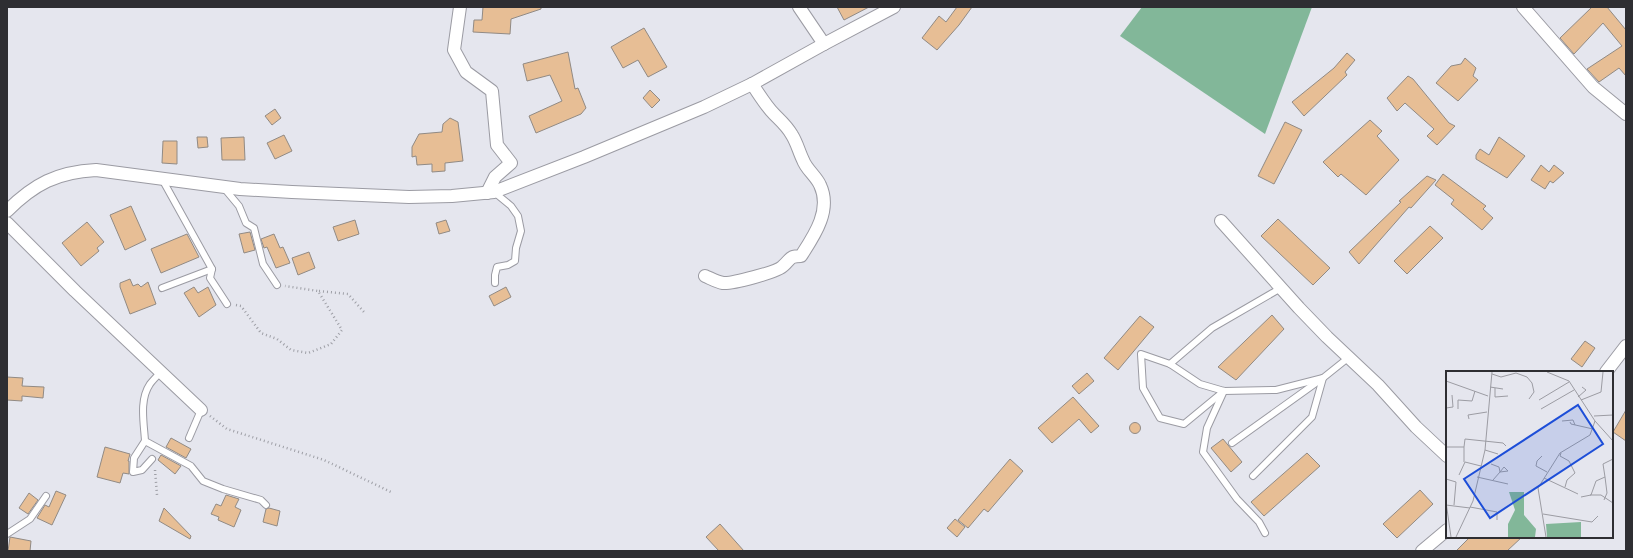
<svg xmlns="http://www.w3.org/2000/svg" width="1633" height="558" font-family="Rubik,sans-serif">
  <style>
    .forest { fill: #82b799 }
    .building { fill: #e7be95; stroke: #918a84 }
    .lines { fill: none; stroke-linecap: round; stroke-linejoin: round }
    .lane-casing { stroke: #9b9ba3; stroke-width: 8 }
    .street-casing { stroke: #9b9ba3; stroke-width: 14 }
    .path { stroke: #9e9fa6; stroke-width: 2.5; stroke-dasharray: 1 3; stroke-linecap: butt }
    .lane { stroke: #fff; stroke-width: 6 }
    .street { stroke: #fff; stroke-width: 12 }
    .inset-road { fill: none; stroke: #9c9ca3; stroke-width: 1 }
    .view { fill: #1d4ed8; fill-opacity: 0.15; stroke: #1d4ed8; stroke-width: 2 }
    .inset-edge { fill: none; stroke: #2e2e32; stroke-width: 2 }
  </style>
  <rect width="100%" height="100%" fill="#e5e6ee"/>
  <path class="forest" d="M 1142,7 L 1312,7 L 1265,134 L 1120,36 Z"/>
  <g class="building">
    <path d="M 483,7 L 541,7 L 541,9 L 511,19 L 510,34 L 473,32 L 474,20 L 482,20 Z"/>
    <path d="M 837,7 L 869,7 L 844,20 Z"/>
    <path d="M 957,7 L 972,7 L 959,25 L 937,50 L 922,38 L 939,16 L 946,22 Z"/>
    <path d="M 1592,7 L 1607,7 L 1626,30 L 1626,76 L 1619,68 L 1599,82 L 1587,69 L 1622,46 L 1603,23 L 1574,54 L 1560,38 Z"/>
    <path d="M 644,28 L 667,67 L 648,77 L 638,60 L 623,68 L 611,47 Z"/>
    <path d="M 568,52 L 575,89 L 578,88 L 586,108 L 581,114 L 536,133 L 529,116 L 562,101 L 550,75 L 527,81 L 523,64 Z"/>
    <path d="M 1347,53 L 1355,60 L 1345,72 L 1347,75 L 1304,116 L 1292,102 L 1334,68 Z"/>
    <path d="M 1465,58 L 1476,68 L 1473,76 L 1478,80 L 1458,101 L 1436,83 L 1451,66 L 1461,64 Z"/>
    <path d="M 1408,76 L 1413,79 L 1449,123 L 1455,126 L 1437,145 L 1427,136 L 1434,129 L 1405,103 L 1397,111 L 1387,98 Z"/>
    <path d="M 650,90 L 660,100 L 652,108 L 643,98 Z"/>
    <path d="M 275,109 L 281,118 L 272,125 L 265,116 Z"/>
    <path d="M 450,118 L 458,122 L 463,161 L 445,163 L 445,171 L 432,172 L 432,164 L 417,165 L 416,156 L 412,157 L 412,147 L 419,134 L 442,132 L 443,124 Z"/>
    <path d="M 1370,120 L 1382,131 L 1377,136 L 1399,160 L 1366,195 L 1341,174 L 1338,177 L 1323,162 Z"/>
    <path d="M 1285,122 L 1302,130 L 1274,184 L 1258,176 Z"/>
    <path d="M 284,135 L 292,151 L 275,159 L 267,143 Z"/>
    <path d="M 197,137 L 207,137 L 208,147 L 198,148 Z"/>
    <path d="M 244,137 L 245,160 L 222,160 L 221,138 Z"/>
    <path d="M 1499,137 L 1525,156 L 1507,178 L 1476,159 L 1476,155 L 1480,149 L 1489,155 Z"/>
    <path d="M 163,141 L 177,141 L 177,164 L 162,163 Z"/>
    <path d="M 1541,165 L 1549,172 L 1554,165 L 1564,173 L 1553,183 L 1550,181 L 1545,189 L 1531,180 Z"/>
    <path d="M 1443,174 L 1486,206 L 1483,209 L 1493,218 L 1482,230 L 1451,204 L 1454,200 L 1435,185 Z"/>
    <path d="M 1427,176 L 1436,180 L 1411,208 L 1409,207 L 1359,264 L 1349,252 L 1401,202 L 1399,201 Z"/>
    <path d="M 131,206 L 146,240 L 125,250 L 110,215 Z"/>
    <path d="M 1278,219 L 1330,268 L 1313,285 L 1261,236 Z"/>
    <path d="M 355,220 L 359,234 L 338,241 L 333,227 Z"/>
    <path d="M 446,220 L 450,231 L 439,234 L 436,223 Z"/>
    <path d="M 87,222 L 104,242 L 97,248 L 99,251 L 81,266 L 62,243 Z"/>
    <path d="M 1430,226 L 1443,238 L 1407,274 L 1394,261 Z"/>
    <path d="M 250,232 L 255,250 L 244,253 L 239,234 Z"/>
    <path d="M 187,234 L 199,257 L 161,273 L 151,249 Z"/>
    <path d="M 274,234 L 280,248 L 283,247 L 290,263 L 276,268 L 267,247 L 264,248 L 261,239 Z"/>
    <path d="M 309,252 L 315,268 L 298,275 L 292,258 Z"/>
    <path d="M 130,279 L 133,286 L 138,284 L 141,287 L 148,282 L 156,304 L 130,314 L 120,287 L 120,283 Z"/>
    <path d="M 194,287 L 198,293 L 208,287 L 216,305 L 199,317 L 184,293 Z"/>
    <path d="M 506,287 L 511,297 L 494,306 L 489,296 Z"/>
    <path d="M 1272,315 L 1284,329 L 1236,380 L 1218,367 Z"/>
    <path d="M 1140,316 L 1154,327 L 1118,370 L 1104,358 Z"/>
    <path d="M 1585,341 L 1595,348 L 1582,367 L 1571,359 Z"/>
    <path d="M 1087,373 L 1094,381 L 1079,394 L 1072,386 Z"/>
    <path d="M 7,377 L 23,378 L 22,386 L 44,387 L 43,398 L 22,396 L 22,401 L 7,400 Z"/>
    <path d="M 1073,397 L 1099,426 L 1091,433 L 1079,419 L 1052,443 L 1038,428 Z"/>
    <path d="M 1626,410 L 1626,441 L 1613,432 Z"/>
    <circle cx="1135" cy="428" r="5.5"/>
    <path d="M 171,438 L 191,449 L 186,458 L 166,447 Z"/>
    <path d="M 1223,439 L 1242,462 L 1231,472 L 1211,448 Z"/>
    <path d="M 105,447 L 130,454 L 128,461 L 129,461 L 129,474 L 123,473 L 120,483 L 97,477 Z"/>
    <path d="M 1307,453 L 1320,466 L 1264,516 L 1251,502 Z"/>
    <path d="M 161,455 L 181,466 L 175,474 L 158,460 Z"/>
    <path d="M 1010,459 L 1023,471 L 988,512 L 984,509 L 968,528 L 958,520 Z"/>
    <path d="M 1420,490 L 1433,504 L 1397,538 L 1383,524 Z"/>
    <path d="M 56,491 L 66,495 L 52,525 L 37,518 L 45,505 L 49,507 Z"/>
    <path d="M 29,493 L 38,500 L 28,514 L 19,508 Z"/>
    <path d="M 226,495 L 239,499 L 235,507 L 241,510 L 234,527 L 218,520 L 219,517 L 211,514 L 216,504 L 221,506 Z"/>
    <path d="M 164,508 L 191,536 L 190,539 L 159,521 Z"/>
    <path d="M 269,508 L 280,511 L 277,526 L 263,522 L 266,509 Z"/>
    <path d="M 955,519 L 965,527 L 957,537 L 947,528 Z"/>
    <path d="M 720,524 L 744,551 L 719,551 L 706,537 Z"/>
    <path d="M 10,537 L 31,541 L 30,551 L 8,551 Z"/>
    <path d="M 1470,537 L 1522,537 L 1507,551 L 1456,551 Z"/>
  </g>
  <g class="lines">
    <defs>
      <g id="lane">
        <path d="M 162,179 L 212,269 L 210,278 L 227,304"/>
        <path d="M 224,188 L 239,206 L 246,223 L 254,228 L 263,264 L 277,285"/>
        <path d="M 494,192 L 511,206 L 518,216 L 521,231 L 516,248 L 515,261 L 508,265 L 497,267 L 495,275 L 495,283"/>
        <path d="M 162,288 L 212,269"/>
        <path d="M 1170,364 L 1212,328 L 1281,288"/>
        <path d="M 161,372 C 157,376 153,380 150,384 C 139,400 144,423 145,441 L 191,466 L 203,481 L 223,489 L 261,500 L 266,505"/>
        <path d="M 1224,391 L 1184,424 L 1160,418 L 1143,388 L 1141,354 L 1170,364 L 1200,384 L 1224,391 L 1276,390 L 1323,378 L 1348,358"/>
        <path d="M 1223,393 L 1207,428 L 1203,452 L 1237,499 L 1259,522 L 1265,533"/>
        <path d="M 189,438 L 201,410"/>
        <path d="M 145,441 L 134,458 L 133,472 L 142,470 L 152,459"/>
        <path d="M 1232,443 L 1320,380"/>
        <path d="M 1253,476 L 1312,417 L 1323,378"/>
        <path d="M 7,534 L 30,519 L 46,496"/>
      </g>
      <g id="street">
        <path d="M 460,7 L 454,50 L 466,72 L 492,91 L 497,145 L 511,163 L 495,177 L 487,193"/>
        <path d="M 799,7 L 824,44"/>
        <path d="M 1523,7 L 1593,87 L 1626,114"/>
        <path d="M 7,211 C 34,184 57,172 96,170 L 240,189 L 292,192 L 409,197 L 452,196 L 494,192 L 584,157 L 704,107 L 752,84 L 824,44 L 894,7"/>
        <path d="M 1221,221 L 1299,308 L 1327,337 L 1378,385 L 1416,427 L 1447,456"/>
        <path d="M 7,223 L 75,291 L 201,410"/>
        <path d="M 705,276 C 710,278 717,282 723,283 C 731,284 778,272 783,266 C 791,259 789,256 801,256 C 814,236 832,210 820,185 C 816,176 806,169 803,160 C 799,152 797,143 792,135 C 787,126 781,121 774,114 C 766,106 759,94 752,84"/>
        <path d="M 1606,372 L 1626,346"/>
        <path d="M 1422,551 L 1447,530"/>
      </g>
    </defs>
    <use href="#lane" class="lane-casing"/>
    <use href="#street" class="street-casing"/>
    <g class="path">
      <path d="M 319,291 L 348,294 L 364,312"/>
      <path d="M 236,305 L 241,306 L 261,333 L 277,339 L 291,350 L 308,353 L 316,350 L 331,344 L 342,330 L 318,291 L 285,286"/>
      <path d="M 210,416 L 227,429 L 324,460 L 391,492"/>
      <path d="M 155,470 L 157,495"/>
    </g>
    <use href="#lane" class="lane"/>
    <use href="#street" class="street"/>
  </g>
  <g transform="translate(1446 371)">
    <rect width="167" height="167" fill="#e5e6ee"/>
    <path d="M 63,121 L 78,121 L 78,144 L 90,158 L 89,166 L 62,166 L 62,153 L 69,139 ZM 135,151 L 135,166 L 101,166 L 100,153 Z" fill="#82b799"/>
    <path class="inset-road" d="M 70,2 L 81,6 L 86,12 L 88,21 L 83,28M 46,3 L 55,6 L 70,2M 0,10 L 42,25M 44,16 L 57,18M 49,17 L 49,26 L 62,25M 132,26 L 140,19 L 136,16M 93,29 L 123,11M 135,29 L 155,21 L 157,1M 0,37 L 7,36 L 6,24M 12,38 L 12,29 L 26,30 L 29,20M 95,38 L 128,19M 148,45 L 167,44M 23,48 L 22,44 L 41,41M 116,50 L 127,49 L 129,54M 149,50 L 167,70M 124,51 L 125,53 L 147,58M 0,76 L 18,76 L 19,68 L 57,72 L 60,75M 18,76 L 18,91M 39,79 L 52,83M 115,82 L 114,85 L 123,90 L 129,102 L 121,109 L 119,116M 96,85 L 91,90 L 90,95 L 101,101M 45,93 L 53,96 L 54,101M 54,101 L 58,96 L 62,100M 13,104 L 19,91 L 35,95M 31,106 L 62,113M 98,107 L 132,123M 0,108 L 10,111 L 8,134M 47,109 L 54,101 L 62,100M 144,124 L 155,124 L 167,132M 135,126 L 145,124 L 150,110 L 159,106 L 157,93 L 167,88M 158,129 L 161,122 L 159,106M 0,131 L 5,166M 0,134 L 24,137M 24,136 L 51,141 L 51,149M 97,143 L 146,151 L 152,145M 10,166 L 27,130 L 39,79 L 46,1M 100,166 L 92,117 L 114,82 L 144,64 L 149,50 L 123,10 L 101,1"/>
    <path class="view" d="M 132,34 L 157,73 L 44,147 L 18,108 Z"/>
    <rect width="167" height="167" class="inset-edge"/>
  </g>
  <rect width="1633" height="558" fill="none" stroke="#2e2e32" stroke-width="16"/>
</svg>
